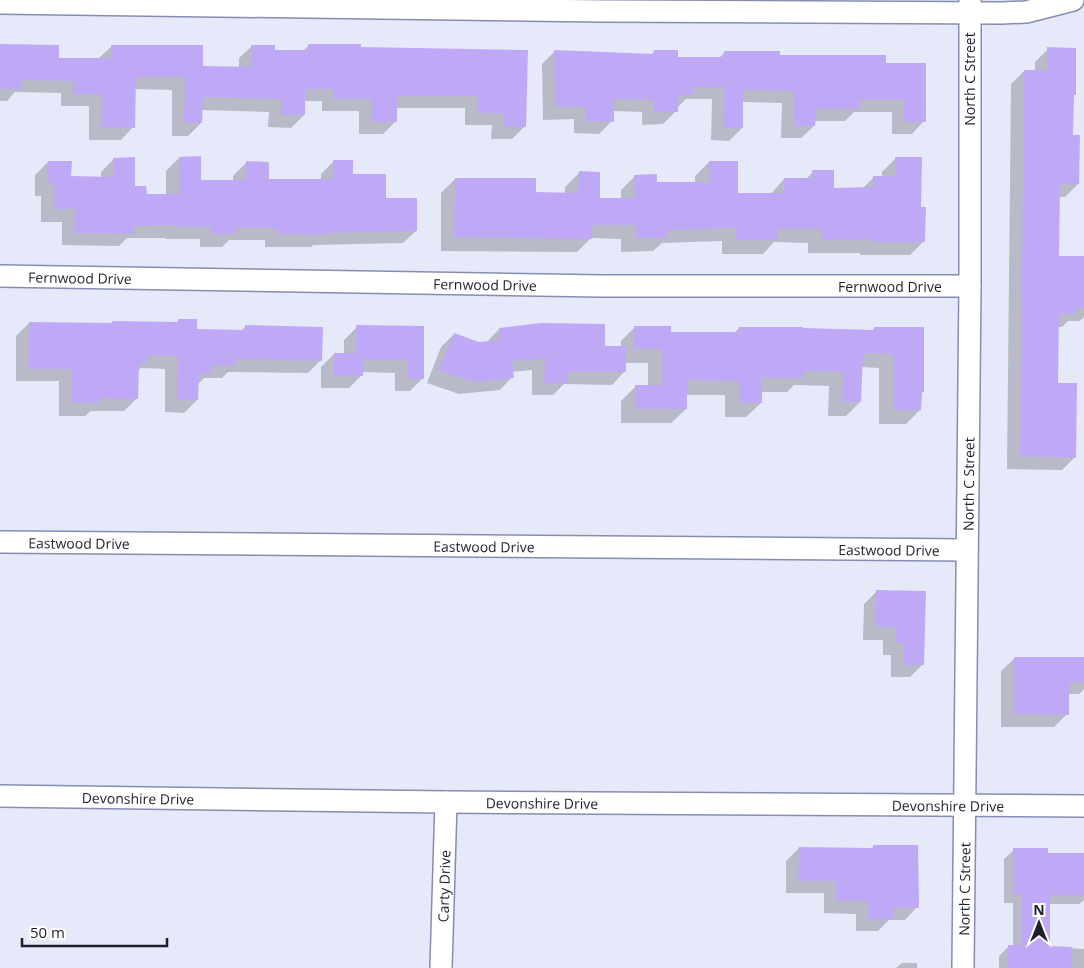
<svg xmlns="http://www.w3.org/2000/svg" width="1084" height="968" font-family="'Open Sans',sans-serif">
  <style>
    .shadow { fill: #0003 }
    .building { fill: #bfa9f6 }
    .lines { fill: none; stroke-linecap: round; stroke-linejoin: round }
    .minor-casing { stroke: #868db1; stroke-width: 24 }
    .minor { stroke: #fff; stroke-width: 21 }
    .labels { text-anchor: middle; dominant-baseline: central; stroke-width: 5; stroke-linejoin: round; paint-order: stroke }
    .street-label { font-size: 14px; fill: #1d1f2d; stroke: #fff }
  </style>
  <rect width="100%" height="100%" fill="#e6e9f9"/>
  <g class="shadow">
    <path d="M 0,44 L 57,60 L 99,58 L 112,46 L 202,68 L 239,68 L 239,58 L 252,46 L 274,52 L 302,52 L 309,45 L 359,48 L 526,51 L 525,126 L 512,139 L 491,139 L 492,125 L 465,125 L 465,108 L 396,108 L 396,121 L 383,134 L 359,134 L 359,111 L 322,111 L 322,101 L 304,101 L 304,115 L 291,128 L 268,127 L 269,112 L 201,110 L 201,123 L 188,136 L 172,136 L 172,90 L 134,89 L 133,127 L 121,140 L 89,140 L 89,106 L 61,106 L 61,93 L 15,92 L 7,101 L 0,101 Z"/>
    <path d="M 1048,49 L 1072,97 L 1072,136 L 1078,184 L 1065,197 L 1058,197 L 1058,257 L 1084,257 L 1084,317 L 1080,321 L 1068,321 L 1062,327 L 1058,327 L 1057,384 L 1075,457 L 1062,470 L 1007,469 L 1011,84 L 1024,71 L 1035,71 L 1035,62 Z"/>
    <path d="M 555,51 L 651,55 L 655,51 L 677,58 L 719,58 L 725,52 L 885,64 L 924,121 L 912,134 L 892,134 L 892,112 L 854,112 L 845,121 L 814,121 L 814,126 L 801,138 L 781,138 L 782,103 L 742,102 L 742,128 L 729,141 L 711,140 L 712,99 L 686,99 L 678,107 L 676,107 L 676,111 L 663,124 L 642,125 L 642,112 L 613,111 L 612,121 L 599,134 L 574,133 L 574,119 L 543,120 L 542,64 Z"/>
    <path d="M 179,158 L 200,181 L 233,181 L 233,176 L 246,163 L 268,180 L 321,180 L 321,174 L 334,161 L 385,199 L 416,231 L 403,243 L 313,245 L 311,247 L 265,247 L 265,240 L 229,240 L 222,247 L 200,247 L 200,239 L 166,239 L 166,238 L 127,238 L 119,246 L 62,245 L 62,222 L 41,222 L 41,196 L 35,196 L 35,175 L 48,162 L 70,178 L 101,178 L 101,172 L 114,159 L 134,188 L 145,195 L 166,195 L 166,171 Z"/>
    <path d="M 896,158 L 920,208 L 924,241 L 910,255 L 860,255 L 860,253 L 808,253 L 808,243 L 774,242 L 763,254 L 722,254 L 722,241 L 662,243 L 653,251 L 621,252 L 621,239 L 591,238 L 577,252 L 441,251 L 441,193 L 455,179 L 534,194 L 565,194 L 565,187 L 579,173 L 599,199 L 621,199 L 621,190 L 635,176 L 655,184 L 695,184 L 695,176 L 709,162 L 737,194 L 770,195 L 784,179 L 806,179 L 813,172 L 833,189 L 862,189 L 874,177 L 882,177 L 882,172 Z"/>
    <path d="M 179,320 L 196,331 L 241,331 L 245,327 L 321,360 L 308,373 L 228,372 L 222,378 L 204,378 L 197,385 L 197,400 L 184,413 L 165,412 L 165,369 L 141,368 L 137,372 L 137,398 L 124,411 L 91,411 L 85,416 L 59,416 L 59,381 L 16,381 L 16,336 L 29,323 L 110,324 L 112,322 L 176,324 Z"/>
    <path d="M 357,327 L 423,327 L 423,378 L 410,391 L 395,391 L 395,373 L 362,372 L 362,375 L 349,388 L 321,388 L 321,367 L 334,354 L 344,354 L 344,340 Z"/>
    <path d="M 635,327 L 670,333 L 734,333 L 739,328 L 871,331 L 875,328 L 922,392 L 920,394 L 920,410 L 906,424 L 879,424 L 879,368 L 861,367 L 860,402 L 846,416 L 828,416 L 829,386 L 794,385 L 787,392 L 761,392 L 761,403 L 746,417 L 725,417 L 725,395 L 686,395 L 686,409 L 671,423 L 621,423 L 621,401 L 635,387 L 648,387 L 648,363 L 625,363 L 624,372 L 612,385 L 564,384 L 553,395 L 532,395 L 532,370 L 512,372 L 512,377 L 500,390 L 459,394 L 427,383 L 441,347 L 454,334 L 479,343 L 486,343 L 499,329 L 603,347 L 621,347 L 621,341 Z"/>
    <path d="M 877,591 L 923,664 L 910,677 L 891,677 L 891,655 L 883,655 L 883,640 L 863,640 L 864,604 Z"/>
    <path d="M 1014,659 L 1084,659 L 1084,689 L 1079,694 L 1067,694 L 1067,714 L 1054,727 L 1001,727 L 1001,671 Z"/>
    <path d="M 873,847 L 917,907 L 905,920 L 889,920 L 878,931 L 856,931 L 856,914 L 824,913 L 824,893 L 786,893 L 786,861 L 799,848 L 871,849 Z"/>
    <path d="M 1014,850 L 1047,854 L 1084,855 L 1084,900 L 1079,904 L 1049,904 L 1049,947 L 1084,949 L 1084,968 L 999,968 L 999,956 L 1009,946 L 1013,946 L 1013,903 L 1004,903 L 1004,859 Z"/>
    <path d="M 902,963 L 917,963 L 917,968 L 896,968 Z"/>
  </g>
  <g class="building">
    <path d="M 0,44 L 59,45 L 59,58 L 112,58 L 111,45 L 203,45 L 203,66 L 251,67 L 251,45 L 275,45 L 275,50 L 308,50 L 308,44 L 361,44 L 361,47 L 528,50 L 526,127 L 504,127 L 504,113 L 477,113 L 477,96 L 397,96 L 397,122 L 371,122 L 371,99 L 334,99 L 334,89 L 305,89 L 305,115 L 281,115 L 281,99 L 203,97 L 202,123 L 184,123 L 185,77 L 136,77 L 135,128 L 101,127 L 101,94 L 73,94 L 73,81 L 21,80 L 21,89 L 0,89 Z"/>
    <path d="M 1047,47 L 1076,48 L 1076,95 L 1074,95 L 1073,135 L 1080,135 L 1079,184 L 1060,184 L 1059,256 L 1084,256 L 1084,309 L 1076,308 L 1076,314 L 1059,314 L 1058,383 L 1077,383 L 1076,458 L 1020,456 L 1024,70 L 1047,70 Z"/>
    <path d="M 554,50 L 654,54 L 654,50 L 678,50 L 678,57 L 724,57 L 724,51 L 780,51 L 780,55 L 886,55 L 886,63 L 926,63 L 926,122 L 904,122 L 904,100 L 859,100 L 859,109 L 816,109 L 815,126 L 794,126 L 794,91 L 743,90 L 743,128 L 723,128 L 724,87 L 693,87 L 693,95 L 678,95 L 678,112 L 654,112 L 654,100 L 614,99 L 614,122 L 586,121 L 586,107 L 555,107 Z"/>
    <path d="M 201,156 L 201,180 L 246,180 L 246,161 L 269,162 L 269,179 L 333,179 L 333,160 L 353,160 L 353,174 L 386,174 L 386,198 L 417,198 L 417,231 L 325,233 L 325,235 L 278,234 L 278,228 L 236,228 L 236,234 L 212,234 L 212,227 L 178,227 L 178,225 L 133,226 L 133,234 L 74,233 L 75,209 L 53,209 L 53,183 L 47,183 L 48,161 L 72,161 L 71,176 L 114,177 L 113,158 L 135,157 L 135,186 L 146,186 L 147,194 L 179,194 L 179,157 Z"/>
    <path d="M 895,157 L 922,157 L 921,207 L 926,207 L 925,242 L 873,242 L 873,239 L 821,240 L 821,229 L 778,229 L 778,240 L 736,240 L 736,228 L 668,230 L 668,238 L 635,238 L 635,225 L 592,225 L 592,239 L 454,237 L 455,178 L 536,178 L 536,192 L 578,193 L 579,171 L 600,172 L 600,198 L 635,198 L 634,175 L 657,174 L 657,182 L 709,182 L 709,161 L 738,161 L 738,193 L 784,193 L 784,178 L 813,178 L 812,170 L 834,170 L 834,188 L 873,187 L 873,176 L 895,176 Z"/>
    <path d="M 178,319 L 197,319 L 197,329 L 245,330 L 245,325 L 323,327 L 322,361 L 236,359 L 236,366 L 211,365 L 211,373 L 199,373 L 198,400 L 177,400 L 178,356 L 148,356 L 147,363 L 139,363 L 138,399 L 100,398 L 99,403 L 71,403 L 72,369 L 28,369 L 29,322 L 112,323 L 112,321 L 178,322 Z"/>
    <path d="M 541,323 L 605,324 L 605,346 L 626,346 L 626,372 L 567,372 L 567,383 L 544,383 L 545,358 L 512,361 L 514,378 L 473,382 L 439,370 L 454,333 L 479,342 L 500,340 L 499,328 Z"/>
    <path d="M 356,325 L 424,326 L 424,379 L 408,379 L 408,360 L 363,360 L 363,376 L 334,376 L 334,353 L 356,353 Z"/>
    <path d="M 634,326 L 671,326 L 671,332 L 739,332 L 739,327 L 803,327 L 803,328 L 874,330 L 874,327 L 924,327 L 924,392 L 922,392 L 921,410 L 893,410 L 893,354 L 863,353 L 861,402 L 842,402 L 843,372 L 803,371 L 803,378 L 762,378 L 762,403 L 739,403 L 739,381 L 687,380 L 687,409 L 635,409 L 635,385 L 662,385 L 662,349 L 634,349 Z"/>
    <path d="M 876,590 L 926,591 L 924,665 L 903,665 L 904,643 L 895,643 L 895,628 L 875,627 Z"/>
    <path d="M 1014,657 L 1084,657 L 1084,682 L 1069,682 L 1069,715 L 1013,714 Z"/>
    <path d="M 873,845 L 918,845 L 919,908 L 893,908 L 893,919 L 868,919 L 868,901 L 836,901 L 836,881 L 798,881 L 799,847 L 873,848 Z"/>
    <path d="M 1013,848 L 1048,848 L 1048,853 L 1084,853 L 1084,895 L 1050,895 L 1050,946 L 1072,947 L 1071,968 L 1008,968 L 1008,945 L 1022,945 L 1022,894 L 1013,894 Z"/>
  </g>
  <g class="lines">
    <defs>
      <g id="minor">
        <path d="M 0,3 L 603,11 L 1001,13 L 1026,12 L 1073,0"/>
        <path id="s1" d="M 0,276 L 602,286 L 970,286"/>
        <path id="s2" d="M 0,542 L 967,550"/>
        <path id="s3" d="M 0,796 L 446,802 L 1084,806"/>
        <path id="s4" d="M 441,968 L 446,802"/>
        <path id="s5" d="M 963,968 L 970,286 L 970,0"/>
      </g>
    </defs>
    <use href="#minor" class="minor-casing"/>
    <use href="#minor" class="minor"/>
  </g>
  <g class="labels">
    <g class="street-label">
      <text transform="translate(969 79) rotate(-90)">North C Street</text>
      <text stroke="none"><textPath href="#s1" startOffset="80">Fernwood Drive</textPath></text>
      <text stroke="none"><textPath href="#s1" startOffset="485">Fernwood Drive</textPath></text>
      <text stroke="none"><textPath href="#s1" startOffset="890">Fernwood Drive</textPath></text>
      <text stroke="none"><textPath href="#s5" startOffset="484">North C Street</textPath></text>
      <text stroke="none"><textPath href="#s2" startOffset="79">Eastwood Drive</textPath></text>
      <text stroke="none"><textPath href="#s2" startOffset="484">Eastwood Drive</textPath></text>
      <text stroke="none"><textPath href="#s2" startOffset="889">Eastwood Drive</textPath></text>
      <text stroke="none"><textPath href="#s3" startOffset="138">Devonshire Drive</textPath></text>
      <text stroke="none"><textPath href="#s3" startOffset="542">Devonshire Drive</textPath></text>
      <text stroke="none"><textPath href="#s3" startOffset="948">Devonshire Drive</textPath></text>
      <text stroke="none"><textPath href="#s4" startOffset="82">Carty Drive</textPath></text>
      <text stroke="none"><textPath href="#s5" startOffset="79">North C Street</textPath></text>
    </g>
  </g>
  <g transform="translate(1039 923)" stroke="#ffffff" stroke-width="4" paint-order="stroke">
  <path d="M0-4L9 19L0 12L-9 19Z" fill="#1d1f2d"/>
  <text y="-8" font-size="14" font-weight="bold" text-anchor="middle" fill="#1d1f2d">N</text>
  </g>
  <path d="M22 938v8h145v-8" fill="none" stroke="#1d1f2d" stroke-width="2.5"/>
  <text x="30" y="938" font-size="15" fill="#1d1f2d" stroke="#ffffff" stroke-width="4" paint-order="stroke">50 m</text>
</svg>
